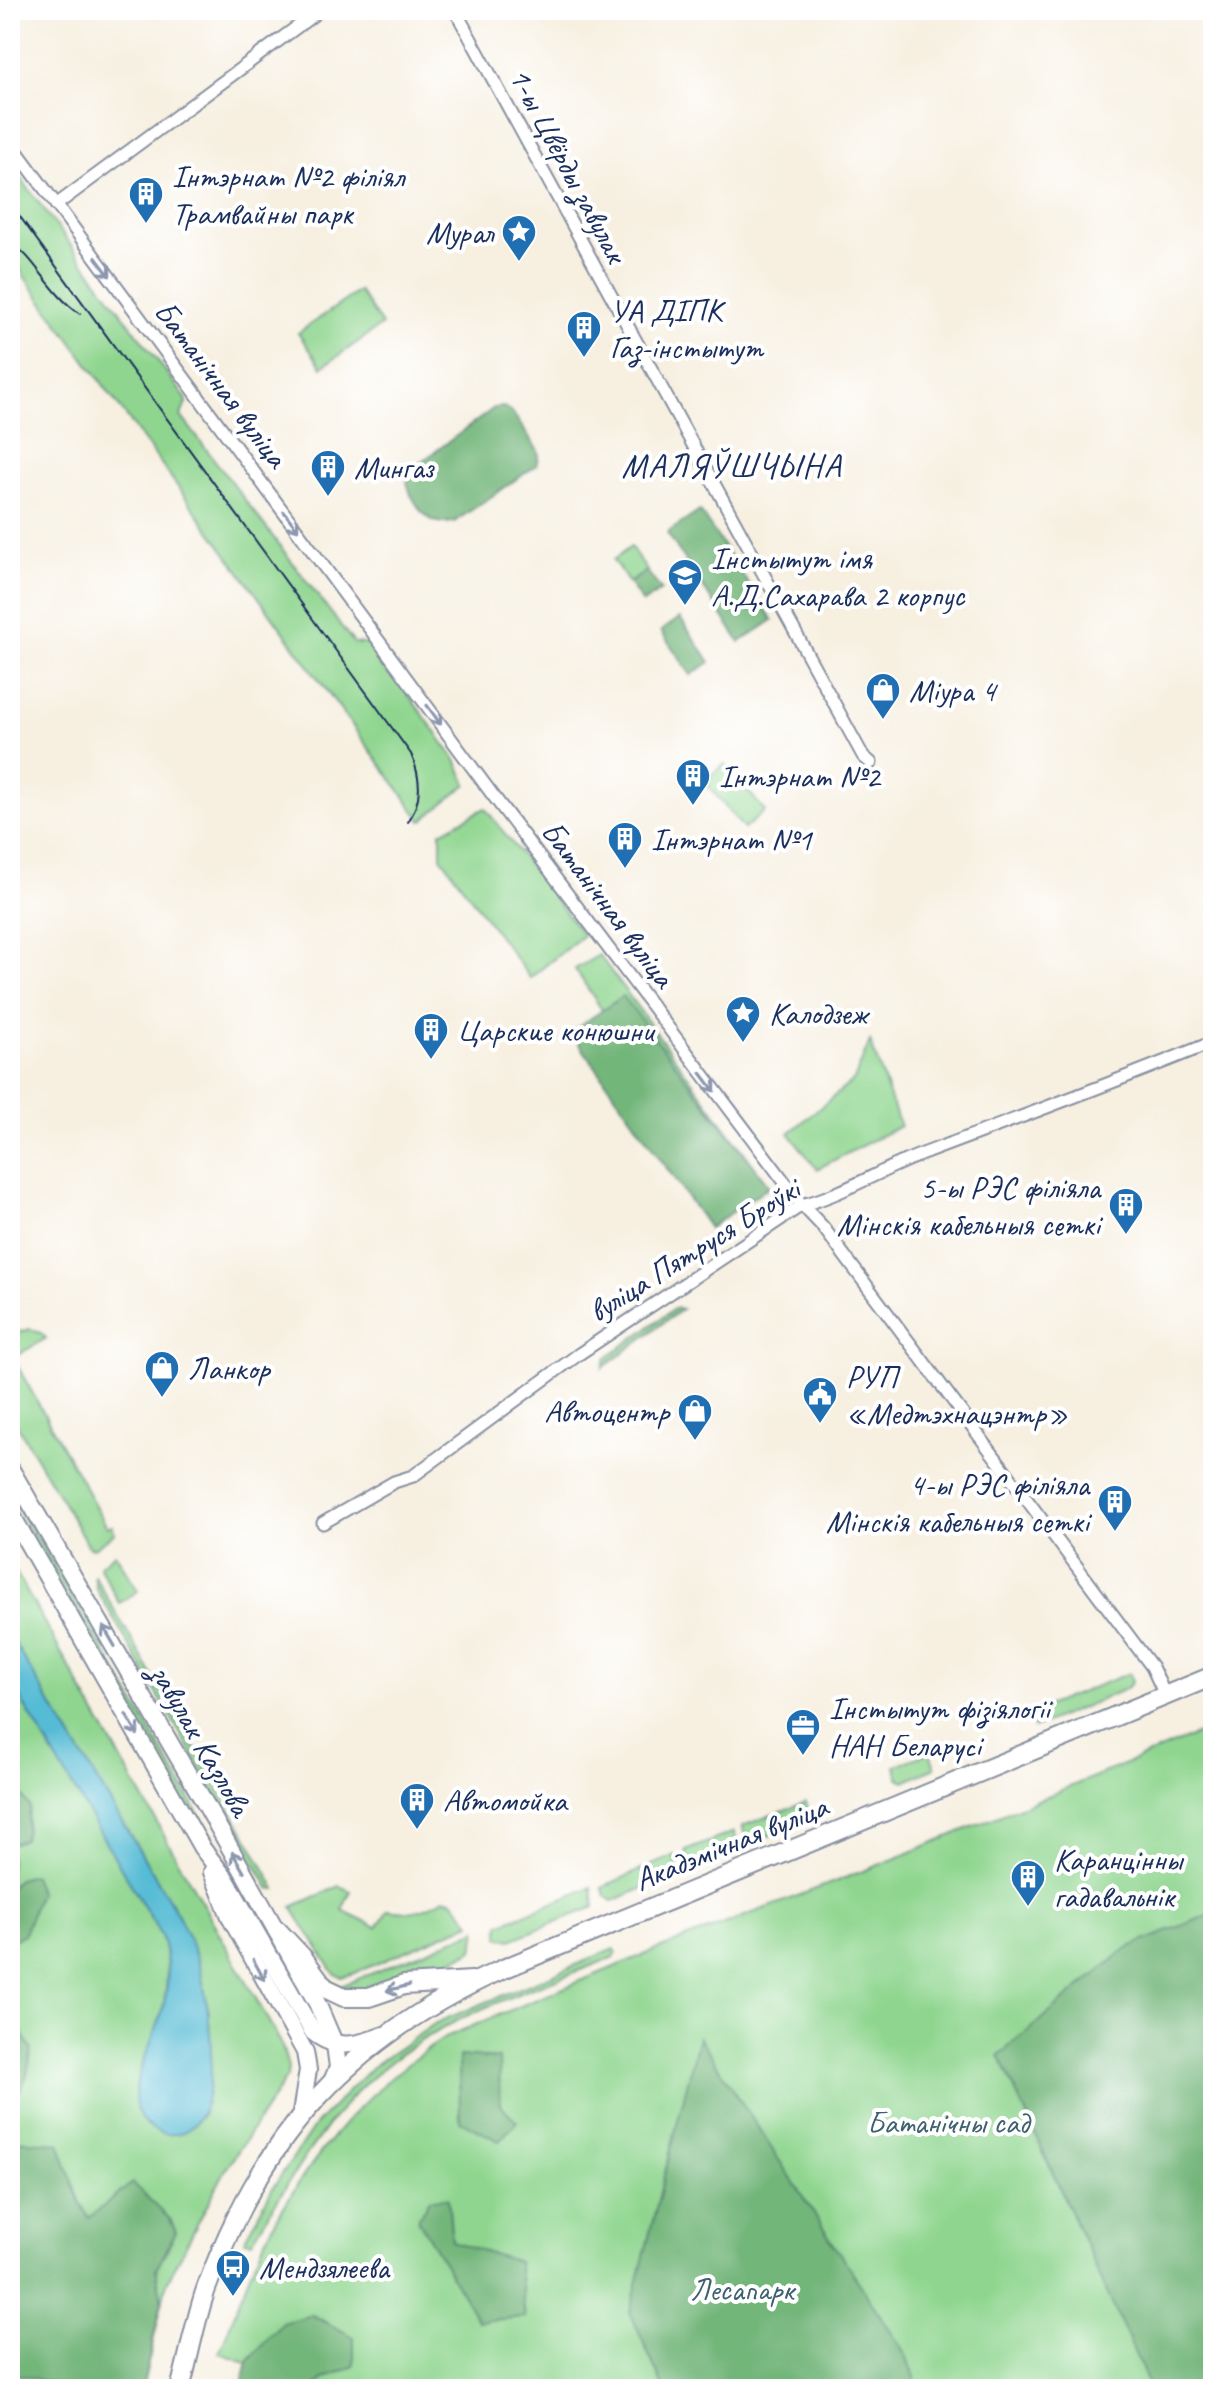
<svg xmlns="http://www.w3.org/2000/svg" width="1223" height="2399" font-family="Caveat,sans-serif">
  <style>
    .green { fill: #8fd58f; stroke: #558276; stroke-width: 2 }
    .forest { fill: #73b67a; stroke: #47726c; stroke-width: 2 }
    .water { fill: #57bcd5; stroke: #39769a; stroke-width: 2 }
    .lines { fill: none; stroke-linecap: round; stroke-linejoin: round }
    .minor-casing { stroke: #8990a0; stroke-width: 15 }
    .secondary-casing { stroke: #8990a0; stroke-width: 20 }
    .primary-casing { stroke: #8990a0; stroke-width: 22 }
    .minor { stroke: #fff; stroke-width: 11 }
    .secondary { stroke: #fff; stroke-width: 16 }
    .primary { stroke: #fff; stroke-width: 18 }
    .tram { stroke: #1b2f5e; stroke-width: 2 }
    .oneway { stroke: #8d97ae }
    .labels { text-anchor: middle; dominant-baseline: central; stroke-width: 8; stroke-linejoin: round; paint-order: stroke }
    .street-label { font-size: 32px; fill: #1b2f5e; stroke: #fff }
    .poi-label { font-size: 32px; fill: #1b2f5e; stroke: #fff; text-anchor: start }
    .park-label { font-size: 32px; fill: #3e616d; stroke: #fff }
    .neighbourhood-label { font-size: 34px; letter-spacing: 2px; fill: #1b2f5e; stroke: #fff }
  </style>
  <rect width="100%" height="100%" fill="#fff"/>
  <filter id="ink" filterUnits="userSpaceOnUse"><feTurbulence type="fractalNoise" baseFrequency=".0125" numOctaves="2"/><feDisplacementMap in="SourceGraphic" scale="16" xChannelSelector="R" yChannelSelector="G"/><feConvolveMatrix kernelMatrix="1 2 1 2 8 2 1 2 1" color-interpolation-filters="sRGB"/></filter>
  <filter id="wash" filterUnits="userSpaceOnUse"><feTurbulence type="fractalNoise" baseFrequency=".006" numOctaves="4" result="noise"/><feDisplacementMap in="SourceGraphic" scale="32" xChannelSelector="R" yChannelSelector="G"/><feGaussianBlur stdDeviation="1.8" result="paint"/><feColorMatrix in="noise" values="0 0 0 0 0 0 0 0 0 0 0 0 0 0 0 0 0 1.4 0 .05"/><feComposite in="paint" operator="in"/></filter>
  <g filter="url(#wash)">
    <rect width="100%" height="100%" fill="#f7f0e1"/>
    <g class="green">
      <path d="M 10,164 L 187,400 L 181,416 L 354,643 L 372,645 L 456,760 L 467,784 L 422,821 L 26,279 L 10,253 Z"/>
      <path d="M 359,291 L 382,325 L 322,367 L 298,333 Z"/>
      <path d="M 631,547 L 647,571 L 629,583 L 613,560 Z"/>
      <path d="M 725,764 L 765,811 L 744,829 L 704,781 Z"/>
      <path d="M 485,808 L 583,935 L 530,978 L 441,857 L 441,832 Z"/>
      <path d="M 599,955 L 769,1186 L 764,1191 L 604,1013 L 575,969 Z"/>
      <path d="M 870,1041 L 900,1126 L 817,1169 L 789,1133 L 854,1080 Z"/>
      <path d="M 30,1329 L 41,1333 L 46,1338 L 13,1358 L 107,1527 L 112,1525 L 115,1533 L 94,1548 L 89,1547 L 10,1413 L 10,1335 Z"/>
      <path d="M 20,1505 L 286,1965 L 280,1968 L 16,1507 Z"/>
      <path d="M 115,1553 L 138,1591 L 119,1603 L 99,1566 Z"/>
      <path d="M 10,1562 L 281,2043 L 288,2067 L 287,2077 L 226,2169 L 167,2282 L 142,2389 L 56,2389 L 56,2384 L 10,2373 L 10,2284 L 16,2257 L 10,2253 L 10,1681 L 161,1935 C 178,1986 155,2037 136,2085 L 174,2134 L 193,2126 L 203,2114 L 209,2012 L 197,1958 L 177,1913 L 10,1636 Z"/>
      <path d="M 94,1575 L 252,1846 L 276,1889 L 270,1889 L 267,1884 L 96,1588 Z"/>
      <path d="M 1129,1673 L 1132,1682 L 1126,1689 L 1034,1728 L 1029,1713 Z"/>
      <path d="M 1213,1728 L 1213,2389 L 327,2389 L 219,2353 C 231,2323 242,2292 255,2262 C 297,2170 361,2091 446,2037 L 643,1955 L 884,1863 Z"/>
      <path d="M 930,1752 L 935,1768 L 905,1781 L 899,1778 L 895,1766 Z"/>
      <path d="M 806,1802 L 812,1818 L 754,1842 L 747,1840 L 742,1826 Z"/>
      <path d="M 734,1832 L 738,1843 L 734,1850 L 695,1866 L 689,1863 L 685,1851 Z"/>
      <path d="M 675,1855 L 677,1869 L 674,1875 L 613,1901 L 606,1896 L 602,1887 Z"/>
      <path d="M 339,1886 L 351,1891 L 342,1910 L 377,1927 L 388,1910 C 411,1914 425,1911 444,1898 L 453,1900 L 471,1923 L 355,1973 L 341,1977 L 334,1973 L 292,1907 Z"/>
      <path d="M 592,1887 L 594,1907 L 511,1940 L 499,1937 L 500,1924 Z"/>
      <path d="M 477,1930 L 474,1949 L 468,1953 L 397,1984 L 373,1991 L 333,1987 L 329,1980 L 341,1986 Z"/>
      <path d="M 614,1949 L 616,1952 L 614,1957 C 531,1990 437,2017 370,2079 C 320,2125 288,2184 252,2241 L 244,2240 L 275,2184 L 316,2124 L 372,2067 L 436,2023 Z"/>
    </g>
    <g class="forest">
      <path d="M 504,407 L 512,412 L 538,451 L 539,457 L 537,465 L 454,522 L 444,523 L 433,521 L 421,511 L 411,495 L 407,482 L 412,469 L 494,408 Z"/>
      <path d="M 700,511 L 773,620 L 740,642 L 667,533 Z"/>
      <path d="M 647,571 L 661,590 L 643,603 L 629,583 Z"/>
      <path d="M 680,618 L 710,662 L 691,675 L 661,631 Z"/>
      <path d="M 623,996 L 769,1186 L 709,1228 L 571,1032 Z"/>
      <path d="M 675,1308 L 682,1309 L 603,1368 L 606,1358 Z"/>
      <path d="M 10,1779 L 30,1807 L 24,1839 L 10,1845 Z"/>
      <path d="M 33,1875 L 39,1893 L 24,1934 L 10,1942 L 10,1887 L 18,1879 Z"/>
      <path d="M 1213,1913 L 1213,2389 L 1151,2389 L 999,2055 L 1127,1948 Z"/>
      <path d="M 10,2012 L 32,2050 L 26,2078 L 10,2108 Z"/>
      <path d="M 699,2037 L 906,2355 L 918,2389 L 664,2389 L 630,2312 Z"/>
      <path d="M 459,2056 L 499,2059 L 500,2105 L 517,2121 L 499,2141 L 460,2121 Z"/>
      <path d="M 10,2140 L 59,2143 L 79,2201 L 89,2218 L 132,2183 L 170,2219 L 176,2232 L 156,2270 L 162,2302 L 142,2389 L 56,2389 L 56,2384 L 10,2373 L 10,2284 L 16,2257 L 10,2253 Z"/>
      <path d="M 448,2198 L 452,2241 L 518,2262 L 525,2317 L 478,2321 L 418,2219 L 429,2199 Z"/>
      <path d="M 312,2315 L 354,2337 L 354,2366 L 322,2380 L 313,2389 L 239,2389 L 242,2387 L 248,2361 L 282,2323 Z"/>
    </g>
    <path class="water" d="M 10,1636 L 177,1913 C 186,1931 195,1950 200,1970 C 210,2005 230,2141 166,2134 C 155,2132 142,2124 138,2113 C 127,2089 152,2043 160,2019 C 169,1990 171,1964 161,1935 L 10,1681 Z"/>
  </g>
  <g filter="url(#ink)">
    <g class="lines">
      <defs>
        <g id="minor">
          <path d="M 455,10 L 863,756 L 871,763"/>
          <path d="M 10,142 L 489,790 L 802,1205 L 823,1227 L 1152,1667 L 1165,1695"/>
          <path d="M 56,205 L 320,10"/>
          <path d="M 323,1523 L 394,1482 L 413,1476 L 579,1354 L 802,1205 C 844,1194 880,1170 920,1155 C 1018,1118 1116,1082 1213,1042"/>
        </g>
        <g id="secondary">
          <path d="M 10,1468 L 202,1798 L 317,2003 L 335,2045 L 338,2067 L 333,2079"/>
          <path d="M 10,1512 L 202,1848 L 225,1878 L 313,2032 C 336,2051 358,2045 384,2035"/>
          <path d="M 212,1872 L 231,1919 L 305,2052 L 308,2070 L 301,2113"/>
        </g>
        <g id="primary">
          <path d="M 277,1930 L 304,1959 L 325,1988 L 344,1997 L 369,1997 L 404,1985 L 472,1981"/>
          <path d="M 180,2389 C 189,2356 195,2321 206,2289 C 262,2134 352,2036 503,1969 L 1213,1676"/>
        </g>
      </defs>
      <use href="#minor" class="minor-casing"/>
      <use href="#secondary" class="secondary-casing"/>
      <use href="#primary" class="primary-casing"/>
      <use href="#minor" class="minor"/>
      <use href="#secondary" class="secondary"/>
      <use href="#primary" class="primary"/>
      <g class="tram">
        <path d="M 10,203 L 411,754 C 421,778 423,799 408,822"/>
        <path d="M 10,241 C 37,260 49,293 80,314"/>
      </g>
    </g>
    <defs><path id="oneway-shaft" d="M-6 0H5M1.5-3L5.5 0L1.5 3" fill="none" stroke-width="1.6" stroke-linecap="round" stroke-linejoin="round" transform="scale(2)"/></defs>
    <g class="oneway">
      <use href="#oneway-shaft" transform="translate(103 267) rotate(53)"/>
      <use href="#oneway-shaft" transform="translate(291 521) rotate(53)"/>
      <use href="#oneway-shaft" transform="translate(434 715) rotate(54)"/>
      <use href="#oneway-shaft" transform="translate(708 1082) rotate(53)"/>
      <use href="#oneway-shaft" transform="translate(109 1636) rotate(-120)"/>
      <use href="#oneway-shaft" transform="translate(132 1725) rotate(60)"/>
      <use href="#oneway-shaft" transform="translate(238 1862) rotate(-120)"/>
      <use href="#oneway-shaft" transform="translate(259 1970) rotate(61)"/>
      <use href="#oneway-shaft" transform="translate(398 1988) rotate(166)"/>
    </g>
  </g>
  <defs>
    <symbol id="building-pin" viewBox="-11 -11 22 30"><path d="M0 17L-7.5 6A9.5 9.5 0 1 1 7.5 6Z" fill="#1f6fb2" stroke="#fff"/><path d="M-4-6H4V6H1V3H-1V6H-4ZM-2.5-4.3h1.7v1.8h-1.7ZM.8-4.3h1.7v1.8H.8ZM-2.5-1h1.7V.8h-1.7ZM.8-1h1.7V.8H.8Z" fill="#fff"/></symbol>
    <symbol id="sight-pin" viewBox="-11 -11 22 30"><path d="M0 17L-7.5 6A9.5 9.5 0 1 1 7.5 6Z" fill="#1f6fb2" stroke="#fff"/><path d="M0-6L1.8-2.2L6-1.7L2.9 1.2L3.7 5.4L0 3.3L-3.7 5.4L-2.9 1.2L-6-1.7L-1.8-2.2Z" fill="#fff"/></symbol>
    <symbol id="university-pin" viewBox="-11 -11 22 30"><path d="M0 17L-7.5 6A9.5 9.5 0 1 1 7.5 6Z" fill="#1f6fb2" stroke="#fff"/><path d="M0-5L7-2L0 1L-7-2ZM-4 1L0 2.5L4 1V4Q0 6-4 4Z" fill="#fff"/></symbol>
    <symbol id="shop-pin" viewBox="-11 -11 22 30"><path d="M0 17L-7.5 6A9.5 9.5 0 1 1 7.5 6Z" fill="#1f6fb2" stroke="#fff"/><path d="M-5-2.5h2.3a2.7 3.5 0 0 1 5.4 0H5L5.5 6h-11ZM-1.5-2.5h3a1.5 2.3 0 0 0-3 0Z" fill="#fff"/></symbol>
    <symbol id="civic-pin" viewBox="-11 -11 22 30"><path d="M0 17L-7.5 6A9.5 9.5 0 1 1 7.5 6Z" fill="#1f6fb2" stroke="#fff"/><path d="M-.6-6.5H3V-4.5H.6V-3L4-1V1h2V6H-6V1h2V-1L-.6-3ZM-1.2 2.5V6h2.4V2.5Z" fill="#fff"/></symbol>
    <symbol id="office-pin" viewBox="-11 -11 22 30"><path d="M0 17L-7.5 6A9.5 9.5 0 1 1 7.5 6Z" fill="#1f6fb2" stroke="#fff"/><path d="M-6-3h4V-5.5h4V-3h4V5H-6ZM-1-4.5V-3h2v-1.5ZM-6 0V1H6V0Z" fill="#fff"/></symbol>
    <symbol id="bus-pin" viewBox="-11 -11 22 30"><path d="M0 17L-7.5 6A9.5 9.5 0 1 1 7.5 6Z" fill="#1f6fb2" stroke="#fff"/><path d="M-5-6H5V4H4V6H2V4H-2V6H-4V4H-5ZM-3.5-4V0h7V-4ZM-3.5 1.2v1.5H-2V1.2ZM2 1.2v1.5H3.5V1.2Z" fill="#fff"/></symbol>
  </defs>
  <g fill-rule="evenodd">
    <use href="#building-pin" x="126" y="174" width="40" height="54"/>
    <use href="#sight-pin" x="499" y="212" width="40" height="54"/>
    <use href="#building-pin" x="564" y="308" width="40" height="54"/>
    <use href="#building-pin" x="308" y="447" width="40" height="54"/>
    <use href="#university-pin" x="665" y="556" width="40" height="54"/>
    <use href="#shop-pin" x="863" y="670" width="40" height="54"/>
    <use href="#building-pin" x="673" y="756" width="40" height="54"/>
    <use href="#building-pin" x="605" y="819" width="40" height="54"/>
    <use href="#sight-pin" x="723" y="993" width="40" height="54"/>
    <use href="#building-pin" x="411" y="1010" width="40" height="54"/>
    <use href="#building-pin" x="1106" y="1185" width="40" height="54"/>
    <use href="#shop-pin" x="142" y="1348" width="40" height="54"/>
    <use href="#civic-pin" x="800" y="1374" width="40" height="54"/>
    <use href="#shop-pin" x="675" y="1391" width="40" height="54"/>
    <use href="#building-pin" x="1095" y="1482" width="40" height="54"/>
    <use href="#office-pin" x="783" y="1706" width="40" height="54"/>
    <use href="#building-pin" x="397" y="1780" width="40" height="54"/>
    <use href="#building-pin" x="1008" y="1857" width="40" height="54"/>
    <use href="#bus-pin" x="213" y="2247" width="40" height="54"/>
  </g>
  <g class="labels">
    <g class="street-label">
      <text transform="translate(568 165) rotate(62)">1-ы Цвёрды завулак</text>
      <text transform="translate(221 384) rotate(53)">Батанічная вуліца</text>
      <text transform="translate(608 904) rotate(53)">Батанічная вуліца</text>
      <text transform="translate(694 1250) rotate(-32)">вуліца Пятруся Броўкі</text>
      <text transform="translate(201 1740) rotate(60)">завулак Казлова</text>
      <text transform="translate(731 1843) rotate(-22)">Акадэмічная вуліца</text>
    </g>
    <g class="poi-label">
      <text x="172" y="176">Інтэрнат №2 філіял<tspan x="172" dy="37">Трамвайны парк</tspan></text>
      <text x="493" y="232" text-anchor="end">Мурал</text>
      <text x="610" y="310">УА ДІПК<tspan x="610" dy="37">Газ-інстытут</tspan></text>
      <text x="354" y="467">Мингаз</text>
      <text x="711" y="558">Інстытут імя<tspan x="711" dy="37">А.Д.Сахарава 2 корпус</tspan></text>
      <text x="909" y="690">Міура 4</text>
      <text x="719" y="776">Інтэрнат №2</text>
      <text x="651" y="839">Інтэрнат №1</text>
      <text x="769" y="1013">Калодзеж</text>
      <text x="457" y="1030">Царские конюшни</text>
      <text x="1100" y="1187" text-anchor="end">5-ы РЭС філіяла<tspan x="1100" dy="37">Мінскія кабельныя сеткі</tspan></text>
      <text x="188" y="1368">Ланкор</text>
      <text x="846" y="1376">РУП<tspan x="846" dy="37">«Медтэхнацэнтр»</tspan></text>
      <text x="669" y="1411" text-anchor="end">Автоцентр</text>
      <text x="1089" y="1484" text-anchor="end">4-ы РЭС філіяла<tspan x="1089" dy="37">Мінскія кабельныя сеткі</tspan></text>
      <text x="829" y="1708">Інстытут фізіялогіі<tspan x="829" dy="37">НАН Беларусі</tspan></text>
      <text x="443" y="1800">Автомойка</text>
      <text x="1054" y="1859">Каранцінны<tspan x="1054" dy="37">гадавальнік</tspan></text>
      <text x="259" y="2267">Мендзялеева</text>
    </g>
    <g class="park-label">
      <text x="948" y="2122">Батанічны сад</text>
      <text x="742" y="2289">Лесапарк</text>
    </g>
    <g class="neighbourhood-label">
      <text x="732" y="465">МАЛЯЎШЧЫНА</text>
    </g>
  </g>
  <rect width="1223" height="2399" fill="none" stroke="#fff" stroke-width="40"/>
</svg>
